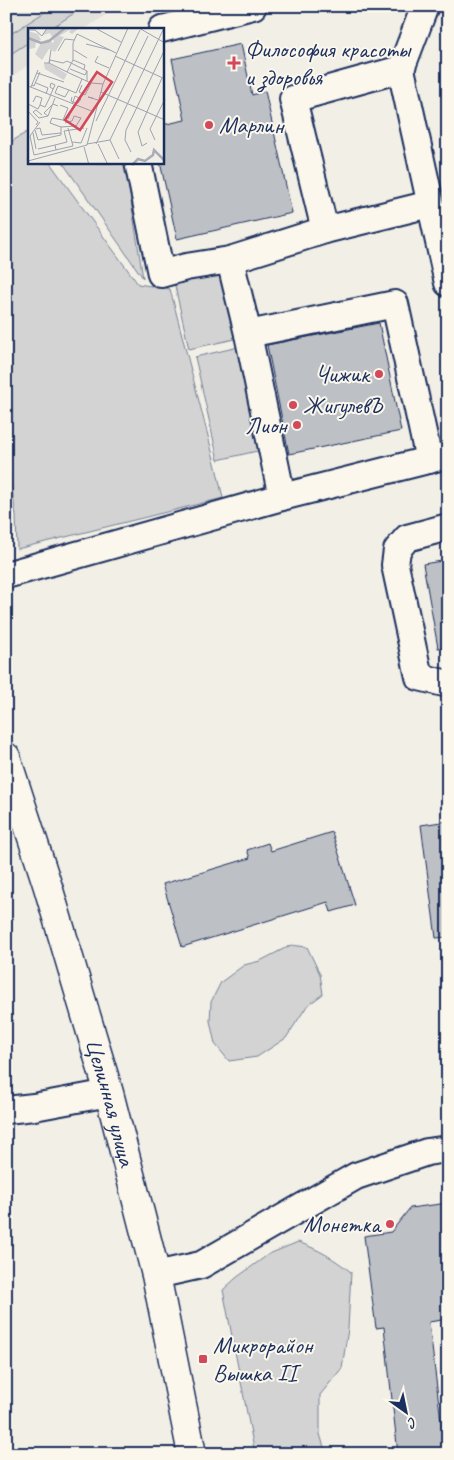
<svg xmlns="http://www.w3.org/2000/svg" width="454" height="1460" font-family="Caveat,sans-serif">
  <style>
    .built { fill: #e2e1dc }
    .green { fill: #d2d3d2; stroke: #768198 }
    .building { fill: #bdc0c4; stroke: #1b2f5e }
    .lines { fill: none; stroke-linecap: round; stroke-linejoin: round }
    .minor-casing { stroke: #1b2f5e; stroke-width: 30 }
    .major-casing { stroke: #1b2f5e; stroke-width: 31 }
    .minor { stroke: #fbf7ec; stroke-width: 26 }
    .major { stroke: #fbf7ec; stroke-width: 28 }
    .poi-dot { fill: #d1495b; stroke: #fbf7ec; stroke-width: 2 }
    .labels { text-anchor: middle; dominant-baseline: central; stroke-width: 4; stroke-linejoin: round; paint-order: stroke }
    .poi-label { font-size: 24px; fill: #1b2f5e; stroke: #fbf7ec; text-anchor: start }
    .street-label { font-size: 24px; fill: #1b2f5e; stroke: #fbf7ec }
    .inset-river { fill: none; stroke: #a9adb7; stroke-width: 2.5 }
    .inset-road { fill: none; stroke: #9ca2b0; stroke-width: 1 }
    .view { fill: #d1495b; fill-opacity: 0.15; stroke: #d1495b; stroke-width: 2.5 }
    .inset-edge { fill: none; stroke: #1b2f5e; stroke-width: 2.5 }
  </style>
  <rect width="100%" height="100%" fill="#f2efe6"/>
  <filter id="ink" filterUnits="userSpaceOnUse"><feTurbulence type="fractalNoise" baseFrequency=".02" numOctaves="2"/><feDisplacementMap in="SourceGraphic" scale="10" xChannelSelector="R" yChannelSelector="G"/><feConvolveMatrix kernelMatrix="1 2 1 2 8 2 1 2 1" color-interpolation-filters="sRGB"/></filter>
  <g filter="url(#ink)">
    <path class="built" d="M 6,6 L 119,6 L 85,29 L 29,29 L 29,65 L 6,80 Z"/>
    <g class="green">
      <path d="M 54,6 L 85,6 L 50,29 L 29,29 L 29,42 L 6,57 L 6,37 Z"/>
      <path d="M 27,132 L 29,134 L 29,162 L 50,163 L 138,284 L 170,289 L 216,467 L 223,498 L 17,549 L 16,516 L 6,451 L 6,145 Z"/>
      <path d="M 63,163 L 125,163 L 143,278 Z"/>
      <path d="M 227,265 L 244,337 L 189,349 L 173,277 Z"/>
      <path d="M 243,346 L 266,449 L 218,460 L 195,357 Z"/>
      <path d="M 291,945 L 307,947 L 320,974 L 323,994 L 307,1006 L 286,1038 L 257,1057 L 229,1061 L 215,1044 L 210,1021 L 211,1002 L 221,982 L 244,965 L 260,961 Z"/>
      <path d="M 298,1242 C 320,1250 333,1258 351,1272 L 348,1329 L 342,1368 L 320,1395 L 320,1434 L 326,1454 L 255,1454 L 223,1290 L 236,1278 L 269,1254 Z"/>
    </g>
    <g class="building">
      <path d="M 241,44 L 252,95 L 265,91 L 292,213 L 177,239 L 160,162 L 162,162 L 162,125 L 185,120 L 172,59 Z"/>
      <path d="M 379,323 L 401,431 L 289,454 L 267,345 Z"/>
      <path d="M 448,560 L 448,647 L 438,648 L 423,564 Z"/>
      <path d="M 448,821 L 448,937 L 436,938 L 421,825 Z"/>
      <path d="M 332,832 L 355,905 L 331,912 L 328,902 L 182,947 L 163,884 L 250,858 L 247,850 L 268,843 L 271,851 Z"/>
      <path d="M 448,1203 L 448,1319 L 429,1322 L 445,1454 L 398,1454 L 384,1327 L 376,1328 L 364,1236 L 391,1232 L 410,1208 Z"/>
    </g>
    <g class="lines">
      <defs>
        <g id="minor">
          <path d="M 162,29 L 253,6"/>
          <path d="M 401,69 L 448,283"/>
          <path d="M 138,162 L 161,274 L 186,267 L 230,260 L 325,230 L 293,99 L 401,69 L 425,6"/>
          <path d="M 325,230 L 430,204"/>
          <path d="M 230,260 L 248,334 L 282,497"/>
          <path d="M 248,334 L 395,304 L 429,460"/>
          <path d="M 448,527 L 407,538 L 397,550 L 395,565 L 419,677 L 448,684"/>
          <path d="M 6,575 L 282,497 L 448,455"/>
          <path d="M 6,1110 L 34,1107 L 109,1093"/>
          <path d="M 156,1275 L 201,1265 L 356,1176 L 427,1152 L 448,1149"/>
        </g>
        <g id="major">
          <path id="s1" d="M 6,757 L 48,887 L 109,1093 L 156,1275 L 192,1454"/>
        </g>
      </defs>
      <use href="#minor" class="minor-casing"/>
      <use href="#major" class="major-casing"/>
      <use href="#minor" class="minor"/>
      <use href="#major" class="major"/>
    </g>
  </g>
  <g class="poi-dot">
    <path d="M231.5 55.5h5v5h5v5h-5v5h-5v-5h-5v-5h5z"/>
    <circle cx="209" cy="125" r="5"/>
    <circle cx="379" cy="374" r="5"/>
    <circle cx="293" cy="405" r="5"/>
    <circle cx="297" cy="425" r="5"/>
    <circle cx="390" cy="1224" r="5"/>
    <rect x="198" y="1354" width="10" height="10" rx="2.5"/>
  </g>
  <g class="labels">
    <g class="poi-label">
      <text x="245" y="49">Философия красоты<tspan x="245" dy="28">и здоровья</tspan></text>
      <text x="219" y="125">Марлин</text>
      <text x="369" y="374" text-anchor="end">Чижик</text>
      <text x="303" y="405">ЖигулевЪ</text>
      <text x="287" y="425" text-anchor="end">Лион</text>
      <text x="380" y="1224" text-anchor="end">Монетка</text>
      <text x="213" y="1345">Микрорайон<tspan x="213" dy="28">Вышка II</tspan></text>
    </g>
    <g class="street-label">
      <text stroke="none"><textPath href="#s1" startOffset="361">Целинная улица</textPath></text>
    </g>
  </g>
  <g transform="translate(28 28)">
    <rect width="136" height="136" fill="#f2efe6"/>
    <path d="M 19,0 L 51,0 L 44,6 L 41,4 L 43,1 L 31,8 L 36,9 L 27,24 L 21,21 L 14,32 L 7,26 L 13,15 L 20,11 L 25,15 L 26,13 L 22,5 L 15,7 ZM 0,3 L 10,6 L 13,12 L 8,14 L 7,20 L 1,21 ZM 20,35 L 39,46 L 36,52 L 17,41 L 16,36 Z" fill="#d2d3d2"/>
    <path class="inset-river" d="M 0,10 L 13,15 L 21,13 L 37,0M 104,137 L 110,131 L 117,133 L 125,127 L 126,122 L 137,133"/>
    <path class="inset-road" d="M 111,0 L 137,15M 69,1 L 93,14M 0,2 L 7,2 L 14,8 L 19,0M 58,16 L 82,22M 46,22 L 59,30M 30,23 L 37,11 L 46,12M 70,28 L 67,34 L 81,40M 87,28 L 137,51M 45,32 L 57,37 L 56,41M 16,35 L 21,35 L 23,22M 42,41 L 57,47 L 59,43M 39,44 L 45,32 L 45,15 L 49,6 L 88,25M 9,45 L 36,54M 59,53 L 59,43 L 39,33 L 35,35 L 22,32 L 21,35 L 41,45 L 63,55 L 75,56M 8,55 L 20,60 L 18,66M 4,57 L 6,58 L 12,44M 54,57 L 51,64 L 57,67 L 63,55M 0,58 L 66,84M 3,59 L 10,42M 41,62 L 30,58 L 27,65 L 37,69 L 41,62 L 48,65 L 54,51M 73,64 L 137,92M 65,70 L 60,69 L 70,72M 5,74 L 8,68 L 14,70 L 12,77 L 17,79 L 22,69 L 22,68 L 27,57 L 23,55 L 22,59 L 25,61M 0,76 L 10,81 L 12,77M 44,76 L 45,74 L 47,68 L 53,71 L 50,75 L 45,74 L 43,73 L 44,69M 32,77 L 40,80 L 35,92M 0,83 L 10,94 L 8,97M 14,87 L 8,82 L 5,84 L 11,90 L 20,88M 20,88 L 27,70M 20,88 L 16,85 L 25,76 L 30,78M 24,90 L 35,92 L 48,98 L 33,99 L 22,95 ZM 40,91 L 46,77M 68,93 L 112,2M 12,94 L 2,108 L 6,127 L 45,118M 37,95 L 44,93 L 46,88 L 53,90 L 48,98M 40,100 L 45,118M 8,101 L 12,100 L 14,107 L 33,105M 7,102 L 10,112 L 33,107 L 33,99M 5,105 L 8,121M 127,112 L 122,101 L 137,71M 44,114 L 53,115 L 59,100M 119,115 L 114,118 L 110,104 L 134,50M 59,116 L 82,112M 68,116 L 120,8M 70,116 L 80,137M 56,119 L 61,137M 10,121 L 27,117M 28,122 L 27,117 L 39,114 L 36,103 L 56,100M 103,124 L 97,112 L 98,102 L 137,21M 91,131 L 82,112 L 136,0M 0,133 L 59,117 L 75,56 L 100,0"/>
    <path class="view" d="M 69,44 L 84,54 L 52,102 L 37,92 Z"/>
    <rect width="136" height="136" class="inset-edge"/>
  </g>
  <rect width="454" height="1460" fill="none" stroke="#fbf7ec" stroke-width="25"/>
  <rect x="12" y="12" width="429" height="1435" fill="none" stroke="#1b2f5e" stroke-width="2" filter="url(#ink)"/>
  <g transform="translate(406 1412) rotate(147)" stroke="#fbf7ec" stroke-width="4" paint-order="stroke">
  <path d="M0-4L9 19L0 12L-9 19Z" fill="#1b2f5e"/>
  <text y="-8" font-size="14" font-weight="bold" text-anchor="middle" fill="#1b2f5e">С</text>
  </g>
</svg>
